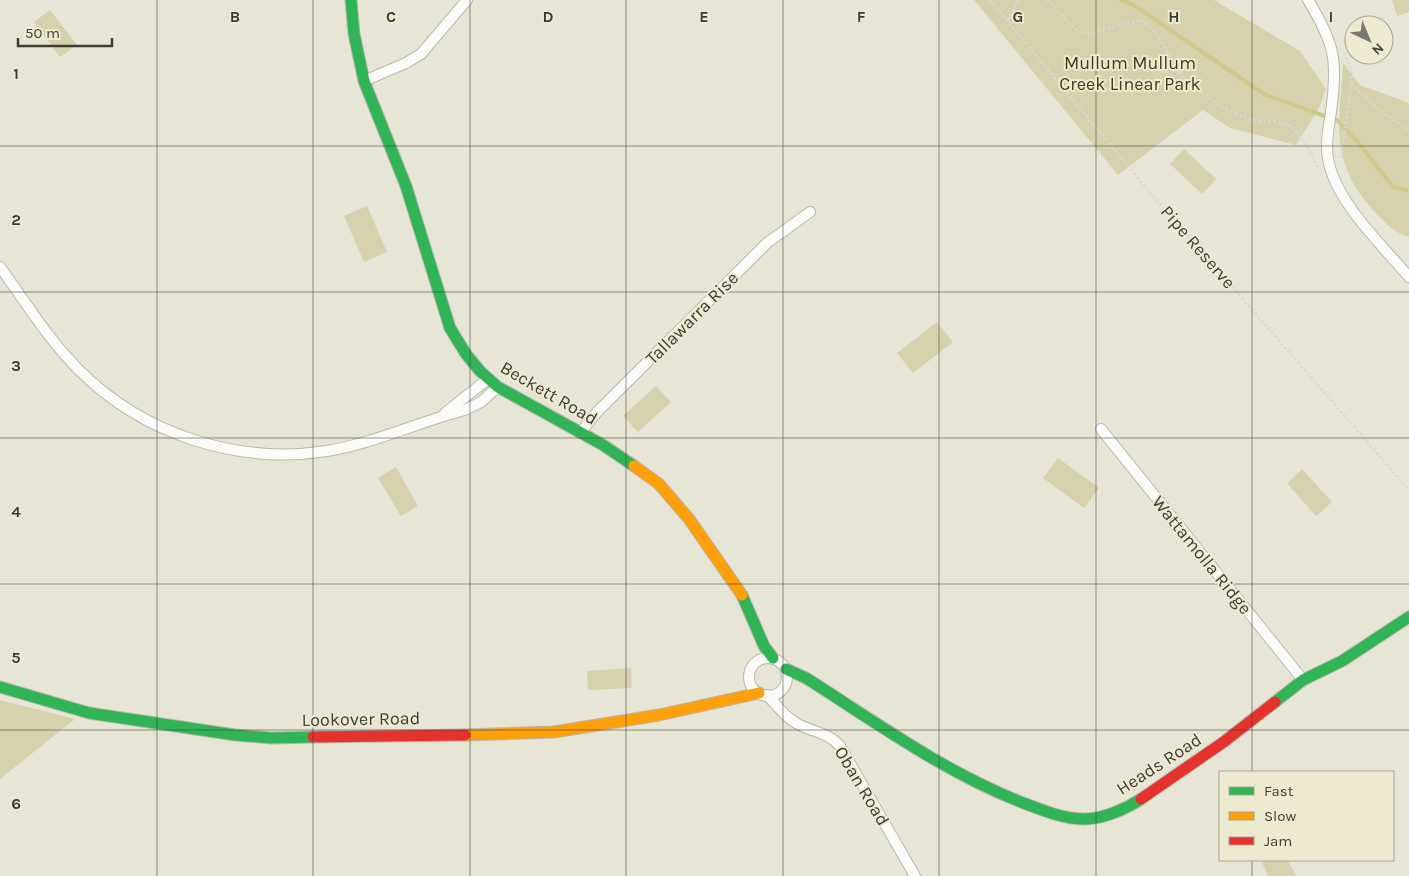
<svg xmlns="http://www.w3.org/2000/svg" width="1409" height="876" font-family="Karla,sans-serif">
  <style>
    .green { fill: #d6d2ad }
    .lines { fill: none; stroke-linecap: round; stroke-linejoin: round }
    .stream { stroke: #d1c98c; stroke-width: 4 }
    .street-casing { stroke: #b9b8ad; stroke-width: 12 }
    .fast-casing { stroke: #b9b8ad; stroke-width: 13 }
    .slow-casing { stroke: #b9b8ad; stroke-width: 13 }
    .jam-casing { stroke: #b9b8ad; stroke-width: 13 }
    .path { stroke: #d9d9d5; stroke-width: 2.5; stroke-dasharray: 2.5 2.5; stroke-linecap: butt }
    .street { stroke: #fbfbf9; stroke-width: 10 }
    .fast { stroke: #30b455; stroke-width: 11 }
    .slow { stroke: #ff9f0a; stroke-width: 11 }
    .jam { stroke: #e5322d; stroke-width: 11 }
    .grid { fill: none; stroke: #3e3d33; stroke-width: 1; stroke-opacity: 0.55 }
    .labels { text-anchor: middle; dominant-baseline: central; stroke-width: 4; stroke-linejoin: round; paint-order: stroke }
    .park-label { font-size: 18px; fill: #403b18; stroke: #edead0 }
    .street-label { font-size: 18px; fill: #3e3d33; stroke: #edead0 }
    .grid-label { font-size: 16px; text-anchor: middle; font-weight: bold; fill: #3e3d33; stroke: #edead0; stroke-width: 4; stroke-linejoin: round; paint-order: stroke }
  </style>
  <rect width="100%" height="100%" fill="#e7e5d6"/>
  <g class="green">
    <path d="M 974,0 L 1214,0 L 1300,51 L 1326,89 L 1319,108 L 1296,145 L 1230,128 L 1203,110 L 1118,175 Z"/>
    <path d="M 1392,0 L 1409,0 L 1409,12 L 1397,16 Z"/>
    <path d="M 50,10 L 77,45 L 60,57 L 34,22 Z"/>
    <path d="M 1343,63 L 1360,85 L 1409,103 L 1409,237 C 1394,233 1387,224 1376,213 C 1329,163 1339,126 1343,63 Z"/>
    <path d="M 1184,149 L 1216,179 L 1202,194 L 1170,164 Z"/>
    <path d="M 367,206 L 387,252 L 364,262 L 344,216 Z"/>
    <path d="M 937,322 L 953,342 L 913,373 L 897,353 Z"/>
    <path d="M 656,386 L 671,402 L 638,432 L 623,416 Z"/>
    <path d="M 1058,458 L 1099,488 L 1084,508 L 1043,478 Z"/>
    <path d="M 396,467 L 418,506 L 401,516 L 378,478 Z"/>
    <path d="M 1302,469 L 1332,502 L 1316,516 L 1287,483 Z"/>
    <path d="M 631,668 L 632,688 L 588,690 L 587,671 Z"/>
    <path d="M 0,700 L 75,719 L 0,779 Z"/>
    <path d="M 1261,860 L 1288,860 L 1296,876 L 1268,876 Z"/>
  </g>
  <g class="lines">
    <path class="stream" d="M 1121,0 L 1132,4 L 1264,94 L 1338,121 L 1357,141 L 1393,187 L 1409,191"/>
    <defs>
      <g id="street">
        <path d="M 1308,0 C 1335,44 1338,61 1331,112 C 1329,127 1325,143 1328,158 C 1334,200 1382,245 1409,277"/>
        <path d="M 364,81 L 406,63 L 421,54 L 467,0"/>
        <path d="M 0,267 C 25,301 48,339 78,369 C 142,434 237,465 327,451 C 375,443 418,422 465,410 L 481,402 L 498,387"/>
        <path d="M 445,413 L 488,379"/>
        <path d="M 1101,429 L 1303,680"/>
        <path d="M 581,432 L 597,412 L 767,243 L 810,212"/>
        <circle cx="768" cy="677" r="19"/>
        <path d="M 767,695 C 776,705 784,716 796,723 C 811,732 828,732 840,746 L 915,876"/>
      </g>
      <g id="fast">
        <path d="M 351,0 L 354,34 L 364,81 L 406,186 L 450,328 L 466,354 L 480,371 L 498,387 L 603,445 L 634,466"/>
        <path d="M 742,595 L 764,646 L 773,658"/>
        <path d="M 786,669 L 806,678 C 877,723 947,774 1026,804 C 1045,811 1064,819 1084,819 C 1103,819 1126,809 1141,799"/>
        <path d="M 0,687 L 89,713 L 235,735 L 272,738 L 313,737"/>
        <path d="M 1275,702 L 1303,680 L 1342,661 L 1409,617"/>
      </g>
      <g id="slow">
        <path d="M 634,466 L 659,484 L 689,519 L 742,595"/>
        <path d="M 465,735 L 554,732 L 659,715 L 759,693"/>
      </g>
      <g id="jam">
        <path d="M 313,737 L 465,735"/>
        <path d="M 1141,799 L 1225,741 L 1275,702"/>
      </g>
    </defs>
    <use href="#street" class="street-casing"/>
    <use href="#fast" class="fast-casing"/>
    <use href="#slow" class="slow-casing"/>
    <use href="#jam" class="jam-casing"/>
    <g class="path">
      <path d="M 990,0 L 1147,189 L 1409,490"/>
      <path d="M 1047,0 L 1077,31 L 1091,34 L 1114,26 L 1142,20 L 1156,33 L 1183,78 L 1222,107 L 1248,119 L 1264,122 L 1274,121 L 1291,126 L 1306,145 L 1318,168"/>
      <path d="M 1008,20 L 1018,0"/>
      <path d="M 1351,84 L 1383,113 L 1409,130"/>
      <path d="M 1341,158 L 1351,84 L 1352,70 L 1344,53"/>
    </g>
    <use href="#street" class="street"/>
    <use href="#fast" class="fast"/>
    <use href="#slow" class="slow"/>
    <use href="#jam" class="jam"/>
  </g>
  <path class="grid" d="M 157,0 L 157,876M 313,0 L 313,876M 470,0 L 470,876M 626,0 L 626,876M 783,0 L 783,876M 939,0 L 939,876M 1096,0 L 1096,876M 1252,0 L 1252,772M 0,146 L 1409,146M 0,292 L 1409,292M 0,438 L 1409,438M 0,584 L 1409,584M 0,730 L 1409,730M 1252,860 L 1252,876"/>
  <g class="labels">
    <g class="park-label">
      <text x="1130" y="63">Mullum Mullum<tspan x="1130" dy="21">Creek Linear Park</tspan></text>
    </g>
    <g class="street-label">
      <text transform="translate(1198 247) rotate(49)">Pipe Reserve</text>
      <text transform="translate(692 318) rotate(-45)">Tallawarra Rise</text>
      <text transform="translate(549 393) rotate(30)">Beckett Road</text>
      <text transform="translate(1202 555) rotate(51)">Wattamolla Ridge</text>
      <text transform="translate(361 719) rotate(-1)">Lookover Road</text>
      <text transform="translate(1159 764) rotate(-33)">Heads Road</text>
      <text transform="translate(862 786) rotate(59)">Oban Road</text>
    </g>
  </g>
  <g class="grid-label">
    <text x="235" y="22">B</text>
    <text x="391" y="22">C</text>
    <text x="548" y="22">D</text>
    <text x="704" y="22">E</text>
    <text x="861" y="22">F</text>
    <text x="1018" y="22">G</text>
    <text x="1174" y="22">H</text>
    <text x="1331" y="22">I</text>
    <text x="16" y="79">1</text>
    <text x="16" y="225">2</text>
    <text x="16" y="371">3</text>
    <text x="16" y="517">4</text>
    <text x="16" y="663">5</text>
    <text x="16" y="809">6</text>
  </g>
  <rect x="1219" y="771" width="175" height="90" fill="#edead0" stroke="#a7a591"/>
  <rect x="1229" y="787" width="25" height="8" fill="#30b455" stroke="#a7a591"/>
  <text x="1264" y="796" font-size="15" fill="#3e3d33">Fast</text>
  <rect x="1229" y="812" width="25" height="8" fill="#ff9f0a" stroke="#a7a591"/>
  <text x="1264" y="821" font-size="15" fill="#3e3d33">Slow</text>
  <rect x="1229" y="837" width="25" height="8" fill="#e5322d" stroke="#a7a591"/>
  <text x="1264" y="846" font-size="15" fill="#3e3d33">Jam</text>
  <g transform="translate(1369 40) rotate(136)"><circle r="24" fill="#edead0" stroke="#a7a591"/>
  <path d="M0-4L9 19L0 12L-9 19Z" fill="#79786c"/>
  <text y="-8" font-size="14" font-weight="bold" text-anchor="middle" fill="#3e3d33">N</text>
  </g>
  <path d="M18 38v8h94v-8" fill="none" stroke="#3e3d33" stroke-width="2.5"/>
  <text x="25" y="38" font-size="15" fill="#3e3d33" stroke="#edead0" stroke-width="4" paint-order="stroke">50 m</text>
</svg>
